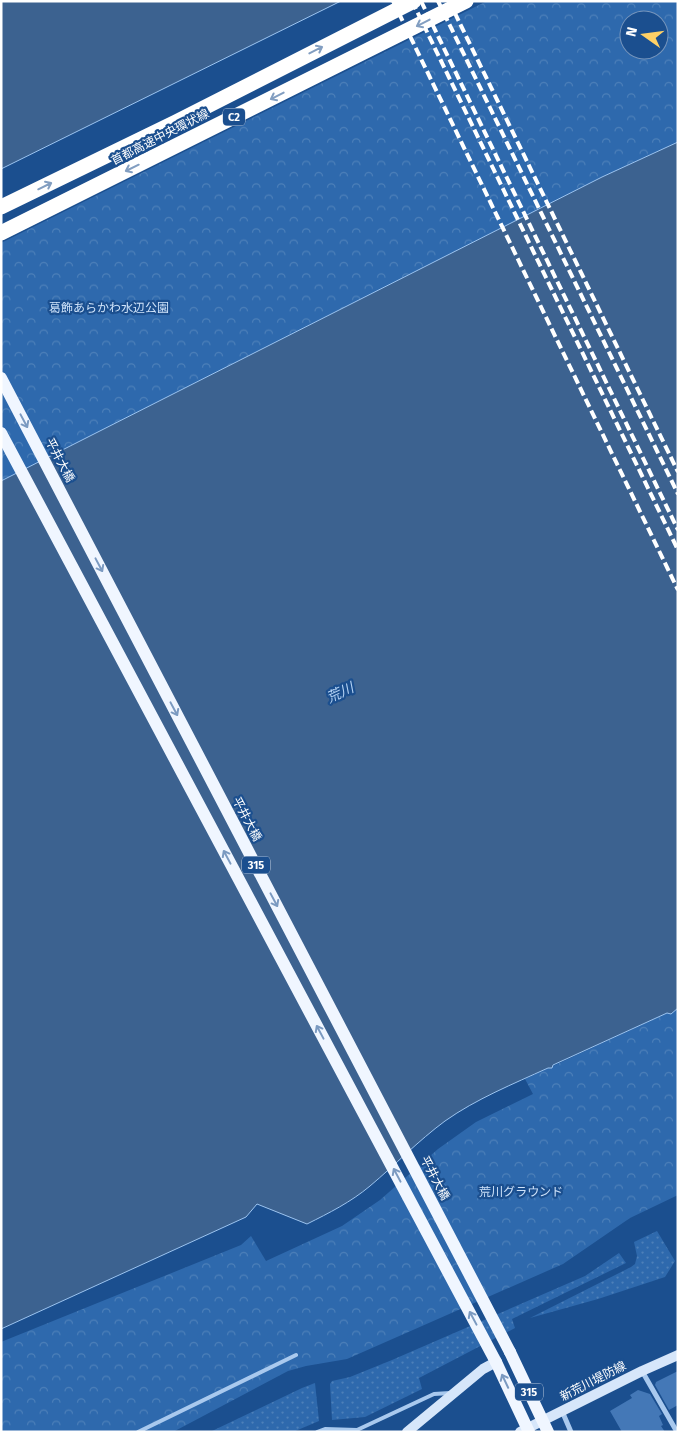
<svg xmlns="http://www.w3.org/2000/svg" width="679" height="1433" font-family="'Fira Sans','Noto Sans JP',sans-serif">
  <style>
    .grass { fill: url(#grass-dots) }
    .park { fill: url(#park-crowns); fill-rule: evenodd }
    .water { fill: #3c6290; stroke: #9cc4f0 }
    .building { fill: #4478b7 }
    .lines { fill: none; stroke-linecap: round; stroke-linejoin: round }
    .service { stroke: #a9c9ee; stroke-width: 4 }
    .minor { stroke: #a9c9ee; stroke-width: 5 }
    .secondary { stroke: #d6e6fa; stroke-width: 10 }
    .primary { stroke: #f0f6ff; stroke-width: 12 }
    .rail { stroke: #fff; stroke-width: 4; stroke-dasharray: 9 4; stroke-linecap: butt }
    .primary-bridge { stroke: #f0f6ff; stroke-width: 12 }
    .motorway-bridge { stroke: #fff; stroke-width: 15 }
    .oneway { stroke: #829ec1 }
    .oneway2 { stroke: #7b9ac1 }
    .labels { text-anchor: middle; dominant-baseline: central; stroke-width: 4.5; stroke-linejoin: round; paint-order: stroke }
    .shield { fill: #1b4f8f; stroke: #bbcadd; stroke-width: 1 }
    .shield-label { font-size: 11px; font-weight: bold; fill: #fff }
    .street-label { font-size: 12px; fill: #fff; stroke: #1b4f8f }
    .park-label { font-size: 12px; fill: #cfe3fa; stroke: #1b4f8f }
    .water-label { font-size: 14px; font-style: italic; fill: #b5d3f5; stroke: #1b4f8f }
  </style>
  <defs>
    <pattern id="grass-dots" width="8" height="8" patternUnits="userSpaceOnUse" patternTransform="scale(1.25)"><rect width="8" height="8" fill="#2e69ad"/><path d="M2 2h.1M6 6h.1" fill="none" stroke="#4d80b9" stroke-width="1.8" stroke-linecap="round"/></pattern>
    <pattern id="park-crowns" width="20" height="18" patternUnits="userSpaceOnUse" patternTransform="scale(1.25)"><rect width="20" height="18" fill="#2e69ad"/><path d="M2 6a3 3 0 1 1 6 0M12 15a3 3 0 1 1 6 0" fill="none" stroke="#4d80b9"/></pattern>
  </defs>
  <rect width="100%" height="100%" fill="#1b4f8f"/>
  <g class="grass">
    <path d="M 657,1231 L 675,1261 L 665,1277 L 598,1299 L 530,1318 L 631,1267 L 635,1264 L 637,1256 L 634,1242 Z"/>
    <path d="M 619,1253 L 626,1263 L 512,1319 L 515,1328 L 419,1378 L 422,1389 L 365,1417 L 332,1420 L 330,1384 L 332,1381 L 350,1377 L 392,1360 L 585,1276 Z"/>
    <path d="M 315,1383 L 319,1421 L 293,1432 L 210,1432 L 302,1388 Z"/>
  </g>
  <g class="park">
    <path d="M 487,1 L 678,1 L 678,142 L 602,177 L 1,481 L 1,243 ZM 629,20 L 659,20 L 659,50 L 629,50 Z"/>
    <path d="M 678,1008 L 678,1195 L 630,1218 L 563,1264 L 347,1359 L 306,1366 L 288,1371 L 173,1432 L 1,1432 L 1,1342 L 241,1245 L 251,1236 L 266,1261 L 342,1226 L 380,1200 L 438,1149 L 476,1122 L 533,1094 L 525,1079 L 667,1013 L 671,1014 Z"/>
  </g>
  <g class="water">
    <path d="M 1,1 L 341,1 L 1,169 Z"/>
    <path d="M 678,142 L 678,1008 L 671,1014 L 667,1013 L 553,1065 L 552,1068 L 548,1068 C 513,1084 476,1099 445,1121 C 418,1141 395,1165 370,1186 C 351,1202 329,1213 307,1224 L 257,1204 L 246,1217 L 1,1329 L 1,481 L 602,177 Z"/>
  </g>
  <g class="building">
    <path d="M 678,1371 L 678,1405 L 669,1410 L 655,1385 L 656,1382 Z"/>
    <path d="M 638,1390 L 650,1394 L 662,1414 L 659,1416 L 663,1425 L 661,1426 L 665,1432 L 622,1432 L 610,1411 L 632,1398 L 630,1395 Z"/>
  </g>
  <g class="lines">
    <g class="service">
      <path d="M 138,1432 L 296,1355"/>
      <path d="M 317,1432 L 325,1429 L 357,1430 L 434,1394 L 450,1393"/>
    </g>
    <g class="minor">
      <path d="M 642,1371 L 677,1432"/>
      <path d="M 562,1411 L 571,1432"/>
    </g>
    <g class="secondary">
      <path d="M 407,1432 L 483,1369 L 496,1362"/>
      <path d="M 520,1432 L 642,1371 L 678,1355"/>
    </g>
    <g class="primary">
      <path d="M 1,378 L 510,1352"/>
      <path d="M 1,433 L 496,1362"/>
    </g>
    <g class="rail">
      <path d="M 393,1 L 678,590"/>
      <path d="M 412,1 L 678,550"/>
      <path d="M 421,1 L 678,530"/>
      <path d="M 438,1 L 678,494"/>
      <path d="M 449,1 L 678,472"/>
    </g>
    <g class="primary-bridge">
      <path d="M 510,1352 L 548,1432"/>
      <path d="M 496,1362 L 529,1432"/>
    </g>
    <g class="motorway-bridge">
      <path d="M 1,207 L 176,122 L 414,1"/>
      <path d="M 1,233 L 466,1"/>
    </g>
  </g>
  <defs><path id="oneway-shaft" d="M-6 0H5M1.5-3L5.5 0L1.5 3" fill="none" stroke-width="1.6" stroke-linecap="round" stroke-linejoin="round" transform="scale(1.25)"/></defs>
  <g class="oneway">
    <use href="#oneway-shaft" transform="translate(423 23) rotate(153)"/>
    <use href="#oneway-shaft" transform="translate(316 50) rotate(-27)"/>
    <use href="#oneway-shaft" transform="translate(277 96) rotate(153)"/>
    <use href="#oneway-shaft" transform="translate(132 168) rotate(154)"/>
    <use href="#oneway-shaft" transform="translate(45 186) rotate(-26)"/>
  </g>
  <g class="oneway2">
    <use href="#oneway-shaft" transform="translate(24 421) rotate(62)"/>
    <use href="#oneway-shaft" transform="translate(99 565) rotate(62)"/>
    <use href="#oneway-shaft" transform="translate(174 709) rotate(62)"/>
    <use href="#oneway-shaft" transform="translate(227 857) rotate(-118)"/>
    <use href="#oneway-shaft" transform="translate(274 900) rotate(62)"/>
    <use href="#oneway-shaft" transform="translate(320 1032) rotate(-118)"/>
    <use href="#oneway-shaft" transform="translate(397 1175) rotate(-118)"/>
    <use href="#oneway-shaft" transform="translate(473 1318) rotate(-118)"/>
    <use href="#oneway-shaft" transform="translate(505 1381) rotate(-115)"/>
  </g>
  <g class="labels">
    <g class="shield">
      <rect x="223" y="108.5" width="22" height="17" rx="4"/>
      <rect x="242" y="856.5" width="28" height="17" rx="4"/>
      <rect x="515" y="1383.5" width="28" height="17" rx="4"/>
    </g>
    <g class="shield-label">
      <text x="234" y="117">C2</text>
      <text x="256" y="865">315</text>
      <text x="529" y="1392">315</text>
    </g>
    <g class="street-label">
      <text transform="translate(160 137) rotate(-27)">首都高速中央環状線</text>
      <text transform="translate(60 460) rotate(62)">平井大橋</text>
      <text transform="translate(247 819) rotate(62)">平井大橋</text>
      <text transform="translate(435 1178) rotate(62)">平井大橋</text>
      <text transform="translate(593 1381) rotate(-27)">新荒川堤防線</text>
    </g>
    <g class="park-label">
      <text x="109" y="308">葛飾あらかわ水辺公園</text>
      <text x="521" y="1192">荒川グラウンド</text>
    </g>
    <g class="water-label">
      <text transform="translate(340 693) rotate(-25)">荒川</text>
    </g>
  </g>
  <rect width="679" height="1433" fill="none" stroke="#ffffff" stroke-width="5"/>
  <g transform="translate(644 35) rotate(284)"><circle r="24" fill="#1b4f8f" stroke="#7695bc"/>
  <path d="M0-4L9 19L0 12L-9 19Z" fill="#ffd166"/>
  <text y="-8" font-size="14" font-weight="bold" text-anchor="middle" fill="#ffffff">N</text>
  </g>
</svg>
